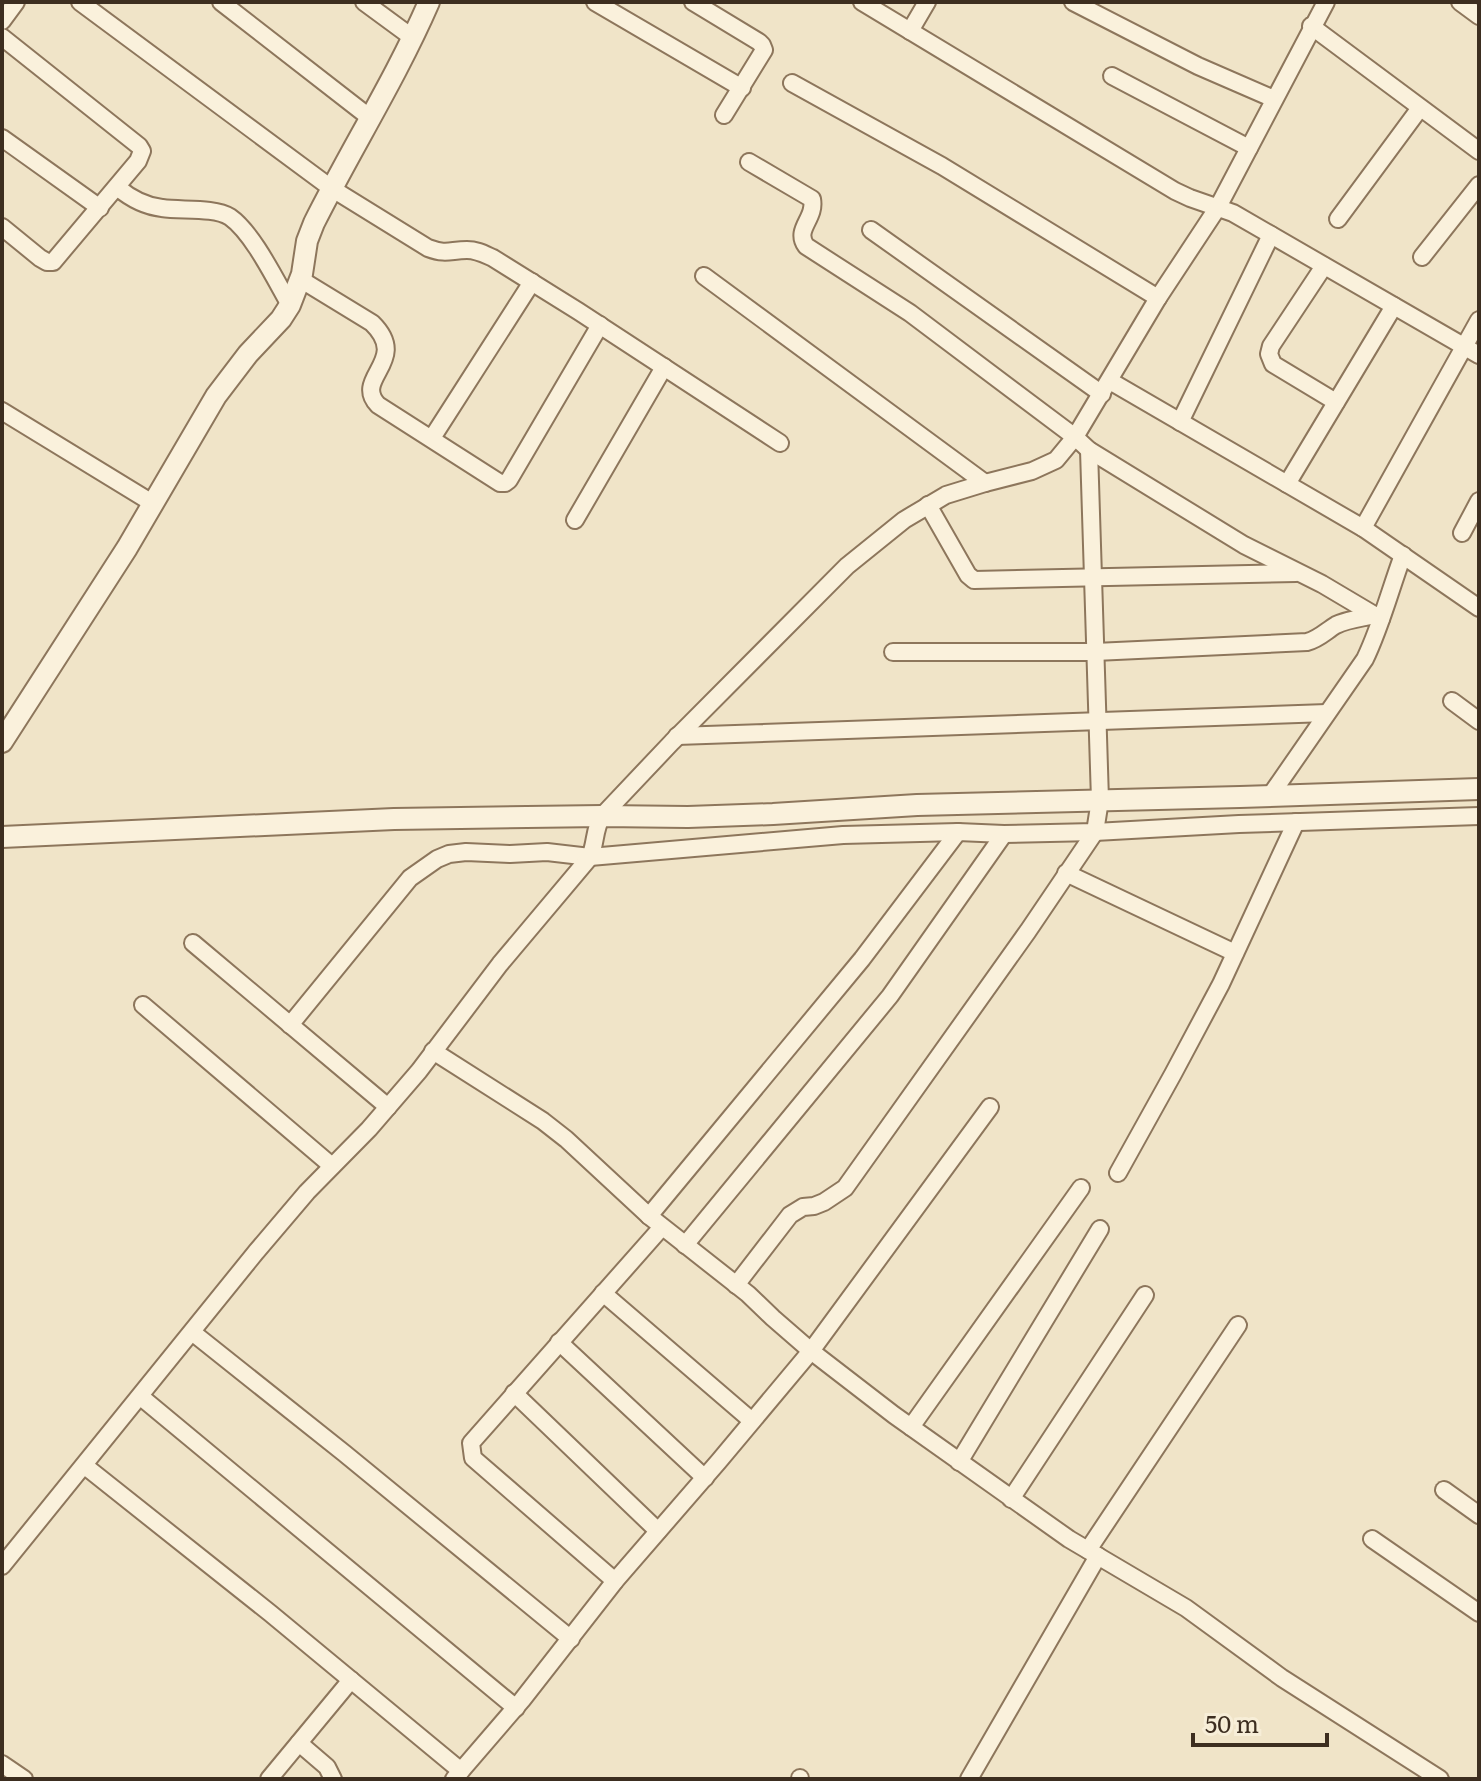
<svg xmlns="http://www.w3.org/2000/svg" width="1481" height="1781" font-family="Literata,serif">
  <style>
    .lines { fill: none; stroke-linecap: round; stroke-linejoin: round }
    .minor-casing { stroke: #8d765c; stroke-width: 20 }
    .tertiary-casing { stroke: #8d765c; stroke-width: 24 }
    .minor { stroke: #faf1dc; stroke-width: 16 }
    .tertiary { stroke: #faf1dc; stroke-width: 20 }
  </style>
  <rect width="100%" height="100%" fill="#f0e4c8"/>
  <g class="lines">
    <defs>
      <g id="minor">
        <path d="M 80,2 L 331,188 L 428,248 C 447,255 450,250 467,250 C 477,250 484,254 493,258 L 578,311 L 780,443"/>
        <path d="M 221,2 L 369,117"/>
        <path d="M 364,2 L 413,38"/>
        <path d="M 595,2 L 742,88"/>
        <path d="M 693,2 L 759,42 L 762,45 L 764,50 L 724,115"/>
        <path d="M 862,2 L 1175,191 L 1190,198 L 1233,213 L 1479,355"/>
        <path d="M 1073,2 L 1198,66 L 1274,99"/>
        <path d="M 1460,2 L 1479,16"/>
        <path d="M 2,21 L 16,2"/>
        <path d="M 1311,26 L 1479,151"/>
        <path d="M 910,31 L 927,2"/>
        <path d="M 2,37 L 139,146 L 142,151 L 138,161 L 53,262 L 47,262 L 40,258 L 2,227"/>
        <path d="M 1112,76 L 1249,148"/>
        <path d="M 792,83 L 942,166 L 1158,298"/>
        <path d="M 2,138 L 100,208"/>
        <path d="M 749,162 L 812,199 C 816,219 794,229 806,246 L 910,313 L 1075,437 L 1089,450 L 1244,545 L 1322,584 L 1381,619"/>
        <path d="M 117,187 C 130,198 144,206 162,208 C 181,211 214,207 230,217 C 253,233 276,281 290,305"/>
        <path d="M 1338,219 L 1420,108"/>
        <path d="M 871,230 L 1102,394"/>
        <path d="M 1422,257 L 1479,185"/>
        <path d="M 1324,266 L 1271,346 L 1269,354 L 1273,364 L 1336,402"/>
        <path d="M 704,276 L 985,483"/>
        <path d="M 300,279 L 372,323 C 411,361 352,378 378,405 L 500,483 L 505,483 L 509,480 L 600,325"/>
        <path d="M 1110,381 L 1363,528 L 1479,608"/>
        <path d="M 2,411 L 154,504"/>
        <path d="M 1180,422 L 1271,235"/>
        <path d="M 432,438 L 532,282"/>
        <path d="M 1287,484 L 1394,306"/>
        <path d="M 928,505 L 968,575 L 974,580 L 1296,573"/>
        <path d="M 575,520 L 664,367"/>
        <path d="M 1363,528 L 1479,320"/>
        <path d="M 1462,533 L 1479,501"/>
        <path d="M 893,652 L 1095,652 L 1307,642 C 1319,639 1326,631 1336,625 C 1348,619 1362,618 1375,615"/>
        <path d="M 1452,701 L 1479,721"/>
        <path d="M 677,736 L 1327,713"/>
        <path d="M 1270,796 L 1365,659 C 1381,626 1390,590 1403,555"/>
        <path d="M 1066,873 L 1235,953"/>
        <path d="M 193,943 L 388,1107"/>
        <path d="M 143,1005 L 332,1166"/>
        <path d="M 290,1025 L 410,878 L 437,859 L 449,854 L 466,852 L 510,854 L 547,852 L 590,857 L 843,835 L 958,832 L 1004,834 L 1095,832 L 1239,824 L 1479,816"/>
        <path d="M 433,1051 L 543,1121 L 566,1139 L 649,1216 L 748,1294 L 773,1318 L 811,1351 L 894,1415 L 1069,1539 L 1186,1608 L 1282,1678 L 1440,1779"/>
        <path d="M 1118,1173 L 1173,1074 L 1221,984 L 1296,822"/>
        <path d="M 649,1216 L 862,959 L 958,832"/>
        <path d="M 685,1245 L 890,996 L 1004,834"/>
        <path d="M 736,1285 L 790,1215 L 803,1207 L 814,1206 L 824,1202 L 845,1188 L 1028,931 L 1095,832 L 1100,800 L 1089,450"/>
        <path d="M 603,1293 L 752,1421"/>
        <path d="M 192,1332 L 344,1453 L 571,1639"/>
        <path d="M 559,1342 L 705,1478"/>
        <path d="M 514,1393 L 658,1531"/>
        <path d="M 141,1397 L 516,1708"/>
        <path d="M 911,1427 L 1081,1188"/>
        <path d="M 959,1462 L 1100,1229"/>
        <path d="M 85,1466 L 270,1613 L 461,1771"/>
        <path d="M 1444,1490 L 1479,1515"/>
        <path d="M 1011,1499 L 1145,1295"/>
        <path d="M 1372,1539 L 1479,1613"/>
        <path d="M 1088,1550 L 1238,1325"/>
        <path d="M 2,1566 L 256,1252 L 307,1192 L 369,1129 L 419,1071 L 500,964 L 590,857 C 596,843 594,829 602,816 L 672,742 L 847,566 L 904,520 L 946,495 L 985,483 L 1032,471 L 1056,460 L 1075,437 L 1158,298 L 1218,207 L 1326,2"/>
        <path d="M 615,1581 L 473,1458 L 471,1443 L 662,1227"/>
        <path d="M 299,1743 L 327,1767 L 333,1779"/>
        <path d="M 2,1764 L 24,1779"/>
        <path d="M 269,1779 L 351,1680"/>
        <path d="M 454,1779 L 522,1700 L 615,1581 L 719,1461 L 811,1351 L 990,1107"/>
        <path d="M 800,1779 L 800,1778"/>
        <path d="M 969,1779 L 1098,1556"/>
      </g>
      <g id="tertiary">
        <path d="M 2,742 L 127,548 L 216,396 L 248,354 L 281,319 L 290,305 L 302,274 L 307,241 L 314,223 C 351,149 396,78 429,2"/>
        <path d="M 2,837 L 394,819 L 602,816 L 688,817 L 773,814 L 917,805 L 1240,797 L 1479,789"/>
      </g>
    </defs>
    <use href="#minor" class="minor-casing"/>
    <use href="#tertiary" class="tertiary-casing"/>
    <use href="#minor" class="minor"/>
    <use href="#tertiary" class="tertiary"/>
  </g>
  <rect width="1481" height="1781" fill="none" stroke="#3d2e20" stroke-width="8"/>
  <path d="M1193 1733v12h134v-12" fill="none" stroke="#3d2e20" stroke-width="4"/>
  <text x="1205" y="1733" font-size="24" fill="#3d2e20" stroke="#f7eed8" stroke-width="6" paint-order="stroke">50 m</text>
</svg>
